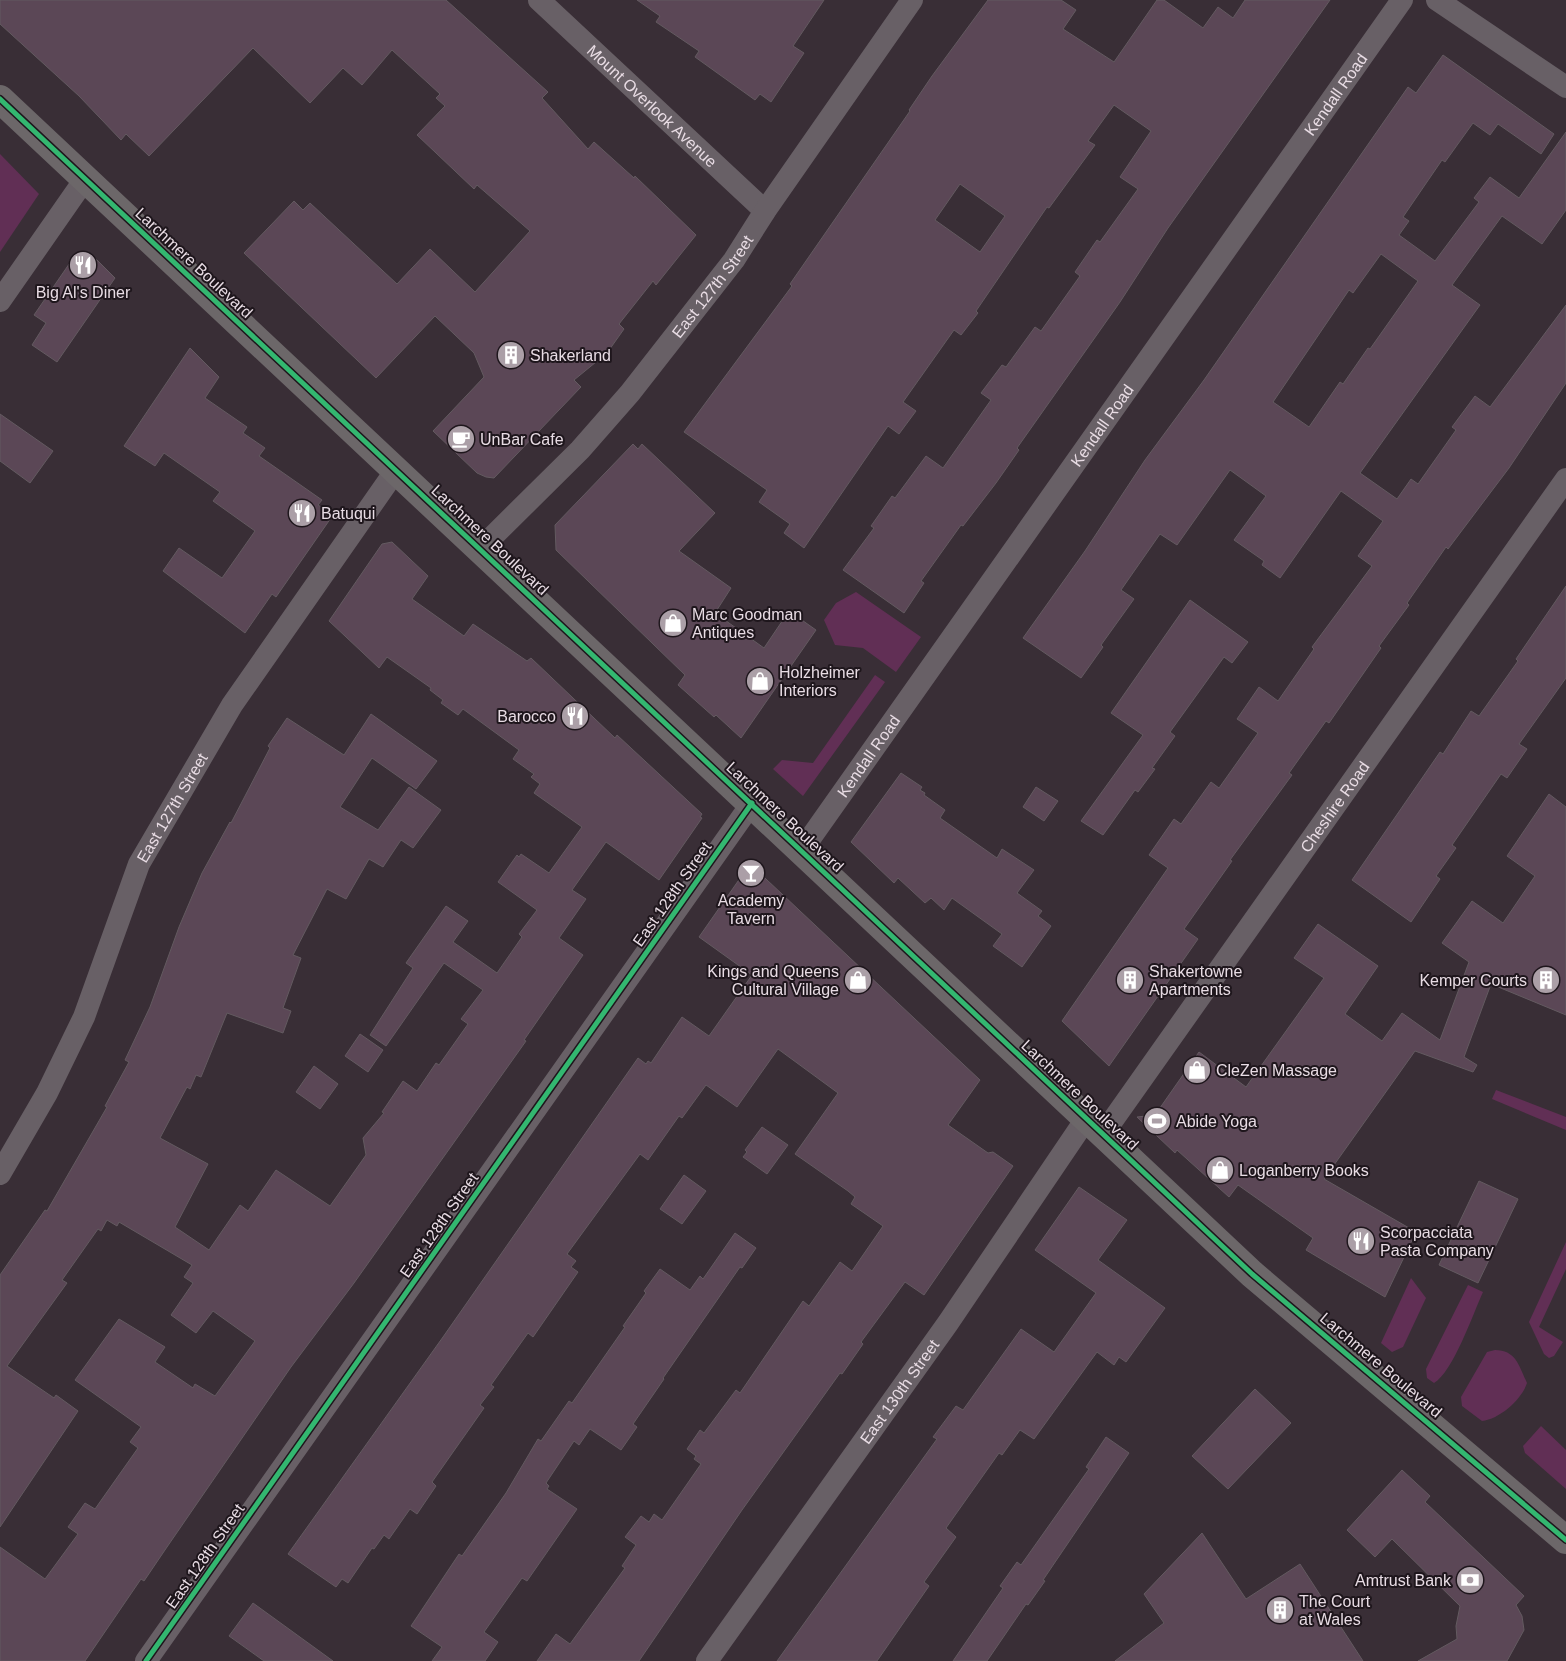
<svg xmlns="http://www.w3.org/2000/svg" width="1566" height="1661" font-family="Helvetica,sans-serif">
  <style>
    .green { fill: #612f55 }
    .building { fill: #5b4756; stroke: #635a60; fill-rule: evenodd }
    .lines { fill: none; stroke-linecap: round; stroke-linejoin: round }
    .street { stroke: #686066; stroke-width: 22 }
    .secondary { stroke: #6c6769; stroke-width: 28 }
    .cycleway-casing { stroke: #1e161c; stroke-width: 8 }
    .cycleway { stroke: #33b770; stroke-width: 5 }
    .labels { text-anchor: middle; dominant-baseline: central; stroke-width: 4; stroke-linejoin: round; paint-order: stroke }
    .street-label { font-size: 16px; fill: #e8dce4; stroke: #1e161c }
    .poi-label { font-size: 16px; fill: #e8dce4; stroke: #1e161c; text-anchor: start }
  </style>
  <rect width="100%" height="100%" fill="#392e36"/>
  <g class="green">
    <path d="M 0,154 L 39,194 L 0,252 Z"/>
    <path d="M 856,592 L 921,637 L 896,672 L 863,648 L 835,645 L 824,620 L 836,603 Z"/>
    <path d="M 875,675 L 885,682 L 803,796 L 773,769 L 782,760 L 813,763 Z"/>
    <path d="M 1496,1090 L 1566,1117 L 1566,1130 L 1492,1099 Z"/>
    <path d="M 1566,1242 L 1566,1269 L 1539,1327 L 1563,1342 L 1554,1356 L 1549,1358 L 1544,1354 L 1529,1322 Z"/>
    <path d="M 1411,1278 L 1426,1298 L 1403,1347 L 1392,1352 L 1381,1343 Z"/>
    <path d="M 1468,1285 L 1483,1292 C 1473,1314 1453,1372 1434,1383 L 1427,1378 L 1426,1369 Z"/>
    <path d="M 1495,1350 C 1516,1350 1519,1366 1527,1383 C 1522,1399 1500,1419 1482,1421 L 1462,1406 L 1461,1397 L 1487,1352 Z"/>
    <path d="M 1541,1426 L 1566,1450 L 1566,1489 L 1525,1453 L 1523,1446 Z"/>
  </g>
  <g class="building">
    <path d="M 0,0 L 446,0 L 548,92 L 542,98 L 588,149 L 594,142 L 634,178 L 635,176 L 696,235 L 656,285 L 653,281 L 619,324 L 624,329 L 607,353 L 574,380 L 581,387 L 494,478 L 486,477 L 477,473 L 433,431 L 484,377 L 474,353 L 435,316 L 376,378 L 244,253 L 294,201 L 303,210 L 310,203 L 397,284 L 430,249 L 475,292 L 530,231 L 477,185 L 474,189 L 417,135 L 445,106 L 436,98 L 440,94 L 392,50 L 362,85 L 343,68 L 310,103 L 253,48 L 149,156 L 126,134 L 121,140 L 79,96 L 0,24 Z"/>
    <path d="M 637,0 L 824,0 L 793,46 L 804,53 L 771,102 L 760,94 L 755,100 L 695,57 L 699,51 L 656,22 L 660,16 Z"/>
    <path d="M 988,0 L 1061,0 L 1076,10 L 1063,29 L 1114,62 L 1157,0 L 1164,0 L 1203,28 L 1218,7 L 1233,18 L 1245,0 L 1330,0 L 1168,228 L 1120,302 L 1017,448 L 1019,450 L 996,483 L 963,526 L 961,525 L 921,581 L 924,583 L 904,613 L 843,570 L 874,528 L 871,526 L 892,496 L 895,498 L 926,456 L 943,468 L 991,400 L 981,393 L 1002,365 L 1006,367 L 1035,327 L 1041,331 L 1080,276 L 1075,272 L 1097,240 L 1100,242 L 1138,189 L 1120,177 L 1151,131 L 1114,105 L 1088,141 L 1095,145 L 1049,208 L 1047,207 L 976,311 L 978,313 L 961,335 L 954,330 L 903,402 L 916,411 L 899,434 L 888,426 L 804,548 L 784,533 L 790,524 L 759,502 L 767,490 L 684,432 L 792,286 L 790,284 L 910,111 L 909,110 L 932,76 ZM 960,184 L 1005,216 L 980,252 L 935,220 Z"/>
    <path d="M 1443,55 L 1554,134 L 1541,154 L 1498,124 L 1490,135 L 1473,123 L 1445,162 L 1442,160 L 1403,217 L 1409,221 L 1399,235 L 1435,261 L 1479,202 L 1474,198 L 1490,177 L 1519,198 L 1566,132 L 1566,210 L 1542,244 L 1502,216 L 1452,285 L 1480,305 L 1360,473 L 1397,499 L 1411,479 L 1418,484 L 1456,430 L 1452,427 L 1475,396 L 1490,407 L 1566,305 L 1566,383 L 1509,468 L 1448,549 L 1446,547 L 1407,603 L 1409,605 L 1379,646 L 1381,648 L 1329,723 L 1326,721 L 1289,773 L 1292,775 L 1230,860 L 1232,861 L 1184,929 L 1198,939 L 1109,1066 L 1062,1021 L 1168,868 L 1149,855 L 1174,819 L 1181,824 L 1211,782 L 1219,788 L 1258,733 L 1237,719 L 1259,687 L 1278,701 L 1314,649 L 1312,647 L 1372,566 L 1358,556 L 1383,521 L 1341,491 L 1280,578 L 1262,565 L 1264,561 L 1234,540 L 1266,496 L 1230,470 L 1177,545 L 1160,534 L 1121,590 L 1134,599 L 1101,645 L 1103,647 L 1081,678 L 1023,638 L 1085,551 L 1145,460 L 1204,380 L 1408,87 L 1416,93 ZM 1381,254 L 1418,281 L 1370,349 L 1368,348 L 1343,384 L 1340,382 L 1309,427 L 1273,402 L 1349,290 L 1353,293 Z"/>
    <path d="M 89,252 L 115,278 L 57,362 L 32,345 L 46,323 L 34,315 L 76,254 Z"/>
    <path d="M 190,348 L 219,377 L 205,398 L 247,427 L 243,433 L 265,448 L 259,456 L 322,500 L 318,505 L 333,515 L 276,597 L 272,594 L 245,633 L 163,571 L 179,548 L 222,578 L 255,531 L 213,501 L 220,492 L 164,453 L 155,466 L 124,446 Z"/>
    <path d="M 0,414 L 53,451 L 30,483 L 0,461 Z"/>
    <path d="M 633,444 L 638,449 L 642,444 L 715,513 L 679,551 L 731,588 L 715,613 L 764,648 L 789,611 L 816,630 L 741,738 L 716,715 L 714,717 L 678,685 L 685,675 L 556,550 L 555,525 Z"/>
    <path d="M 392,542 L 428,576 L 412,599 L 464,636 L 473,624 L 527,661 L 531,658 L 615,738 L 617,735 L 702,814 L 700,817 L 702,818 L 659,880 L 606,842 L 572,890 L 586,899 L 559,938 L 583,955 L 524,1040 L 526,1041 L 354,1283 L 291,1367 L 167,1547 L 144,1581 L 141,1579 L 85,1661 L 0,1661 L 0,1547 L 45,1579 L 78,1534 L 68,1527 L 85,1503 L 95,1509 L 138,1448 L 130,1442 L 141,1427 L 75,1380 L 119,1319 L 165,1347 L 155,1362 L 193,1388 L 195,1384 L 215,1396 L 255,1341 L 213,1311 L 196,1333 L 171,1315 L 193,1283 L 184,1277 L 192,1265 L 119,1222 L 117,1226 L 107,1220 L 101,1231 L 98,1229 L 62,1280 L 67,1283 L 7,1366 L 54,1398 L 56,1395 L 78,1411 L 0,1527 L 0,1275 L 45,1210 L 47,1211 L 107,1107 L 105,1106 L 129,1062 L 125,1060 L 150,1007 L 179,927 L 202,873 L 230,822 L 231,823 L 270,748 L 268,746 L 287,718 L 344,755 L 371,714 L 437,761 L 416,789 L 372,758 L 340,807 L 378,830 L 409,787 L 441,810 L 413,848 L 401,840 L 383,867 L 369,859 L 346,899 L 327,889 L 293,955 L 301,958 L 283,1008 L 291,1011 L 283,1033 L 227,1013 L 201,1077 L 196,1075 L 190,1089 L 187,1087 L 160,1138 L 208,1164 L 175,1227 L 209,1250 L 240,1205 L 248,1211 L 276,1170 L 330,1206 L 366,1155 L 363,1138 L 384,1113 L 382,1112 L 403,1081 L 417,1091 L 436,1063 L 439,1065 L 468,1024 L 461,1019 L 483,990 L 444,963 L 386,1046 L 370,1035 L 413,968 L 406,963 L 446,906 L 468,921 L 453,942 L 497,973 L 522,937 L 519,934 L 537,910 L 498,882 L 517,855 L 519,857 L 521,854 L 549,873 L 582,827 L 534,793 L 540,784 L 531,777 L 534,774 L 513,759 L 519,750 L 463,709 L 458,715 L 441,703 L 443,700 L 430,690 L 431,688 L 387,657 L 379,668 L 329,621 L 382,544 Z"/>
    <path d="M 1566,586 L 1566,678 L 1519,744 L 1527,749 L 1507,778 L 1501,774 L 1452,845 L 1456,848 L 1436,876 L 1440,879 L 1411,922 L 1352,880 L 1440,752 L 1443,754 L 1471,711 L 1479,716 L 1518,661 L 1516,659 Z"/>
    <path d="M 1190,600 L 1248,642 L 1232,663 L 1224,657 L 1170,732 L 1175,736 L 1152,768 L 1155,769 L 1138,792 L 1135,790 L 1103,835 L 1081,821 L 1143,735 L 1111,713 Z"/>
    <path d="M 901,773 L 922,787 L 920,790 L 925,793 L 924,795 L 945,810 L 940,818 L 997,858 L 1002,849 L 1034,870 L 1017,893 L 1042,911 L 1038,916 L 1051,926 L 1022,967 L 993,946 L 1002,934 L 952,898 L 944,910 L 931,898 L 925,903 L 898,878 L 894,883 L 851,842 Z"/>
    <path d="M 1036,787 L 1058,801 L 1044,821 L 1023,807 Z"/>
    <path d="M 1549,794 L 1566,807 L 1566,1015 L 1491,984 L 1464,1057 L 1477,1065 L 1473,1072 L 1415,1051 L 1324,1179 L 1416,1232 L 1385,1297 L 1306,1250 L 1313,1238 L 1238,1185 L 1229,1197 L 1177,1150 L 1175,1153 L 1137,1117 L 1155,1115 L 1199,1052 L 1246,1087 L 1324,978 L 1294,958 L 1318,924 L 1378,966 L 1345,1014 L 1382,1041 L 1402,1013 L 1440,1040 L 1469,962 L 1442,943 L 1472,901 L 1503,923 L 1535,876 L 1507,856 Z"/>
    <path d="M 750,864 L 980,1080 L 948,1125 L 988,1153 L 993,1152 L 1013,1166 L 924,1295 L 905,1282 L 861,1342 L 863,1344 L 842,1374 L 840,1373 L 742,1510 L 639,1661 L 537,1661 L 556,1634 L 570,1644 L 625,1568 L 622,1566 L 636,1545 L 625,1537 L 641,1516 L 649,1522 L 654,1514 L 662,1520 L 701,1464 L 694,1459 L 696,1456 L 687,1449 L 700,1430 L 704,1433 L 736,1390 L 740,1393 L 803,1301 L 809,1306 L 840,1262 L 852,1271 L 883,1226 L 851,1204 L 855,1197 L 848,1191 L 795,1154 L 838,1093 L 778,1049 L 737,1107 L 706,1085 L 682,1118 L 679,1116 L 648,1160 L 640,1154 L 567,1254 L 576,1261 L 571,1267 L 578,1272 L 533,1337 L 528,1333 L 491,1385 L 494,1387 L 480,1405 L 484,1408 L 432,1482 L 436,1486 L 417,1514 L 410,1509 L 389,1539 L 384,1535 L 374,1549 L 372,1548 L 348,1583 L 342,1579 L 336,1587 L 288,1554 L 443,1337 L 638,1058 L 646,1064 L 648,1061 L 651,1063 L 682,1017 L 709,1036 L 752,975 L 699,937 Z"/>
    <path d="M 360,1034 L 383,1050 L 368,1072 L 345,1056 Z"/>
    <path d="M 314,1066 L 338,1084 L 320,1109 L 296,1092 Z"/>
    <path d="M 762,1127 L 788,1145 L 767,1174 L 743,1157 L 747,1152 L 745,1150 Z"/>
    <path d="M 684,1175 L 706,1191 L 682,1224 L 660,1209 Z"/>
    <path d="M 1479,1181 L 1518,1199 L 1478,1283 L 1439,1265 Z"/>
    <path d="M 1079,1187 L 1127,1220 L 1098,1260 L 1165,1308 L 1126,1362 L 1119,1357 L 1114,1365 L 1097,1352 L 1034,1439 L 1020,1430 L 1002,1455 L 999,1453 L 946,1528 L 956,1537 L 924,1582 L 929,1586 L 877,1661 L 777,1661 L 937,1439 L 933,1437 L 956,1406 L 963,1410 L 1021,1329 L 1054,1352 L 1096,1293 L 1035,1250 Z"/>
    <path d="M 735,1233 L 756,1248 L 742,1268 L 740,1267 L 663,1378 L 664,1379 L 633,1424 L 637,1427 L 621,1450 L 590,1429 L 579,1445 L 574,1441 L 546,1483 L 549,1486 L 547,1489 L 577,1509 L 527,1581 L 522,1578 L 484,1632 L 498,1642 L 485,1661 L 432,1661 L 442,1647 L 411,1626 L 459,1554 L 462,1556 L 506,1493 L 538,1439 L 541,1441 L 569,1401 L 572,1403 L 625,1327 L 623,1326 L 646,1293 L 644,1291 L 660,1269 L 690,1290 L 700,1276 L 703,1279 Z"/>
    <path d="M 1255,1389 L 1291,1423 L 1228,1489 L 1192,1456 Z"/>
    <path d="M 1106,1437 L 1129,1453 L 1043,1580 L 1045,1581 L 1028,1605 L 1026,1604 L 987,1661 L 953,1661 L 1003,1588 L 1000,1586 L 1017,1562 L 1021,1565 L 1089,1469 L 1086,1467 Z"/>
    <path d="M 1402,1470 L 1430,1496 L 1425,1502 L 1524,1596 L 1516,1605 L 1522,1616 L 1524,1630 L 1507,1661 L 1418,1661 L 1457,1639 L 1456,1626 L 1460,1606 L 1392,1539 L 1375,1557 L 1347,1530 Z"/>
    <path d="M 1202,1533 L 1246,1599 L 1300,1564 L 1363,1661 L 1115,1661 L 1164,1623 L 1144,1594 Z"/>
    <path d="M 253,1603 L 333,1661 L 264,1661 L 229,1636 Z"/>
  </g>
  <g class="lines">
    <g class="street">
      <path id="s1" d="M 539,0 L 765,211"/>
      <path d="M 1437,0 L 1566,87"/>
      <path d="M 0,301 L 85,179"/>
      <path id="s2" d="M 481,548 L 580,450 L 630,393 L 734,260 L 765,211 L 912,0"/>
      <path id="s3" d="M 802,850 L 1402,0"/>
      <path id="s4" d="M 1103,1134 L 1566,479"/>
      <path id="s5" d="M 0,1174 L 47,1093 L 84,1017 L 139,864 L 232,705 L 396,470"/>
      <path d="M 146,1661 L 752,803"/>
      <path id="s6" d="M 707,1661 L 948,1323 L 1086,1119"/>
    </g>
    <path class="secondary" d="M 0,99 L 1252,1274 L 1566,1540"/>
    <defs>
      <g id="cycleway">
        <path d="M 0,99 L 1252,1274 L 1566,1540"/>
        <path d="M 146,1661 L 752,803"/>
      </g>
    </defs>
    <use href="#cycleway" class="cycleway-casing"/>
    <use href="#cycleway" class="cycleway"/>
  </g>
  <defs>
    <symbol id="restaurant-disc" viewBox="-11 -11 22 22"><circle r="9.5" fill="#ab9fa7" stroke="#1e161c"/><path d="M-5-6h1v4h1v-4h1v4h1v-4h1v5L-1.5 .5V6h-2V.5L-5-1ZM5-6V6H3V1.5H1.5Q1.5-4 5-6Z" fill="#fff"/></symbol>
    <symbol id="building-disc" viewBox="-11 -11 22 22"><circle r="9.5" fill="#ab9fa7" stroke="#1e161c"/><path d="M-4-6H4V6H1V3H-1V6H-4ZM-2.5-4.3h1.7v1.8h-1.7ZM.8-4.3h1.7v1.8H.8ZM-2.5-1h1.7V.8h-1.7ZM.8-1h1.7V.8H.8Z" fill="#fff"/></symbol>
    <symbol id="cafe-disc" viewBox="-11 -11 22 22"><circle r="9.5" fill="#ab9fa7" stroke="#1e161c"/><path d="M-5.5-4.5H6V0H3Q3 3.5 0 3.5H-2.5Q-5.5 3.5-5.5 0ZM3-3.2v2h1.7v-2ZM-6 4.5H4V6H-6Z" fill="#fff"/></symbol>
    <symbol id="shop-disc" viewBox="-11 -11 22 22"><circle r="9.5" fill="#ab9fa7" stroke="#1e161c"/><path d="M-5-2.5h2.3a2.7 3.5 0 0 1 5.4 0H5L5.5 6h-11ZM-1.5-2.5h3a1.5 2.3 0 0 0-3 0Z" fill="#fff"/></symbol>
    <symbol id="bar-disc" viewBox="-11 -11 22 22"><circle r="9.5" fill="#ab9fa7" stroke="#1e161c"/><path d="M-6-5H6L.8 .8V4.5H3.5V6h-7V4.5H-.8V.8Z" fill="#fff"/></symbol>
    <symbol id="stadium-disc" viewBox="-11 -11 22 22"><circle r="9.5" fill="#ab9fa7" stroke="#1e161c"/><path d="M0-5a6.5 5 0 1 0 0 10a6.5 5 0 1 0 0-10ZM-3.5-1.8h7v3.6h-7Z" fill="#fff"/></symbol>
    <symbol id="bank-disc" viewBox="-11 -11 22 22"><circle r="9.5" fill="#ab9fa7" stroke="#1e161c"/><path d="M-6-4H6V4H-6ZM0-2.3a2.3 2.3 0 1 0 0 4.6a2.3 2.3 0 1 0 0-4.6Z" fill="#fff"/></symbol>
  </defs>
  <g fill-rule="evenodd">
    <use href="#restaurant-disc" x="67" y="249" width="32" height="32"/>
    <use href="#building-disc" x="495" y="339" width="32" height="32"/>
    <use href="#cafe-disc" x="445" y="423" width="32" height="32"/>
    <use href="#restaurant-disc" x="286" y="497" width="32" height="32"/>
    <use href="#shop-disc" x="657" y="607" width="32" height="32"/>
    <use href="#shop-disc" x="744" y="665" width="32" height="32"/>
    <use href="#restaurant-disc" x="559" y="700" width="32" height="32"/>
    <use href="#bar-disc" x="735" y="857" width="32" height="32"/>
    <use href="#shop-disc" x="842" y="964" width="32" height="32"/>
    <use href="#building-disc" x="1114" y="964" width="32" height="32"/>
    <use href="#building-disc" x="1530" y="964" width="32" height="32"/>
    <use href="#shop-disc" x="1181" y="1054" width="32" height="32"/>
    <use href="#stadium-disc" x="1141" y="1105" width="32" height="32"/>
    <use href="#shop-disc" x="1204" y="1154" width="32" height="32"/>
    <use href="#restaurant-disc" x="1345" y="1225" width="32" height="32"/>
    <use href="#bank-disc" x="1454" y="1564" width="32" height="32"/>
    <use href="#building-disc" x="1264" y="1594" width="32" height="32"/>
  </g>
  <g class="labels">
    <g class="street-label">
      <text stroke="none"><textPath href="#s3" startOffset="925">Kendall Road</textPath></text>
      <text stroke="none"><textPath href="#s1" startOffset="155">Mount Overlook Avenue</textPath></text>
      <text transform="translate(194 263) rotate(43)">Larchmere Boulevard</text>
      <text stroke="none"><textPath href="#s2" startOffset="350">East 127th Street</textPath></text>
      <text stroke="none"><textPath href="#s3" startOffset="520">Kendall Road</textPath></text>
      <text transform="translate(490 540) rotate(43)">Larchmere Boulevard</text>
      <text stroke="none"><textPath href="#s3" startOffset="115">Kendall Road</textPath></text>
      <text stroke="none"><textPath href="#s4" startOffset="401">Cheshire Road</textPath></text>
      <text stroke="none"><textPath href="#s5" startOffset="406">East 127th Street</textPath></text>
      <text transform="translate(785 817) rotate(43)">Larchmere Boulevard</text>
      <text transform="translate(672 894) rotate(-55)">East 128th Street</text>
      <text transform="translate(1080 1095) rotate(43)">Larchmere Boulevard</text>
      <text transform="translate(439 1225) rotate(-55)">East 128th Street</text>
      <text transform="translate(1381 1365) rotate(40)">Larchmere Boulevard</text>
      <text stroke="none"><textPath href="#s6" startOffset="331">East 130th Street</textPath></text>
      <text transform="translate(205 1556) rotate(-55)">East 128th Street</text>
    </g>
    <g class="poi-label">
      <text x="83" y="292" text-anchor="middle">Big Al's Diner</text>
      <text x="530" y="355">Shakerland</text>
      <text x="480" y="439">UnBar Cafe</text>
      <text x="321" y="513">Batuqui</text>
      <text x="692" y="614">Marc Goodman<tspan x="692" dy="18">Antiques</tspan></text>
      <text x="779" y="672">Holzheimer<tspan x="779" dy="18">Interiors</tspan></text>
      <text x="556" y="716" text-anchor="end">Barocco</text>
      <text x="751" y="900" text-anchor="middle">Academy<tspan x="751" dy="18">Tavern</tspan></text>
      <text x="839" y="971" text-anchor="end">Kings and Queens<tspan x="839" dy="18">Cultural Village</tspan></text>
      <text x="1149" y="971">Shakertowne<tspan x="1149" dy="18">Apartments</tspan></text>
      <text x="1527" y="980" text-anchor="end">Kemper Courts</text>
      <text x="1216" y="1070">CleZen Massage</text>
      <text x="1176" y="1121">Abide Yoga</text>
      <text x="1239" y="1170">Loganberry Books</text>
      <text x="1380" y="1232">Scorpacciata<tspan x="1380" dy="18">Pasta Company</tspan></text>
      <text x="1451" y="1580" text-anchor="end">Amtrust Bank</text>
      <text x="1299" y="1601">The Court<tspan x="1299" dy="18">at Wales</tspan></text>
    </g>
  </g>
</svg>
